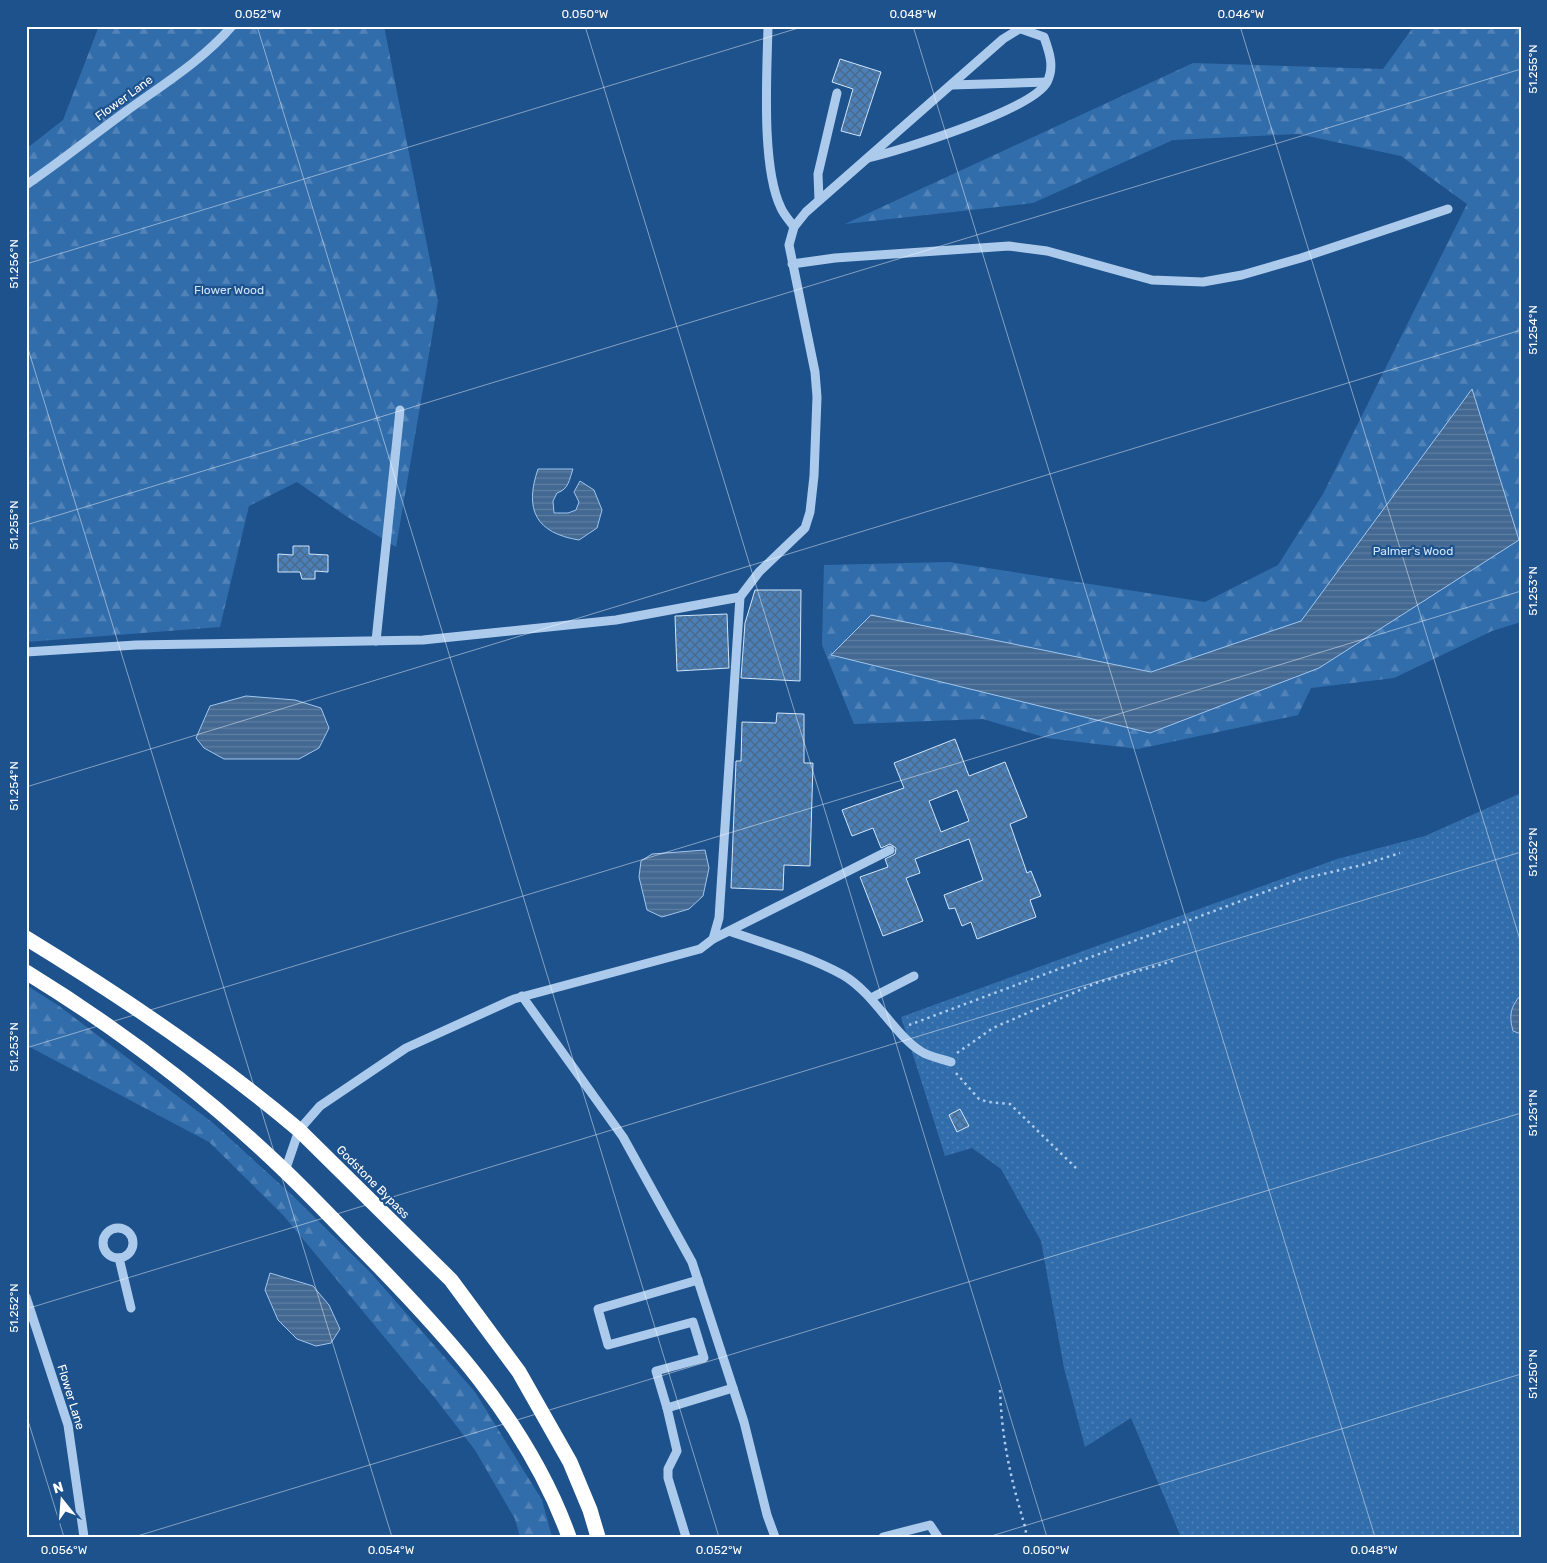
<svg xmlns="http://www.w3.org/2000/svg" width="1547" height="1563" font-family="Rubik,sans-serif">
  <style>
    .grass { fill: url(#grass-dots) }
    .forest { fill: url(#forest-firs) }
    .water { fill: url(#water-rules); stroke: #a0c6ee }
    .building { fill: url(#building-cross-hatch); stroke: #d1e5f9; fill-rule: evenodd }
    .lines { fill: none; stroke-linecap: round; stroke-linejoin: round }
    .path { stroke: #accbec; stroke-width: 2.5; stroke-dasharray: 2.5 4; stroke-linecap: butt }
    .minor { stroke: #accbec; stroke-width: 9 }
    .highway { stroke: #fff; stroke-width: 15 }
    .ticks { fill: none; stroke: #fff; stroke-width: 1; stroke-opacity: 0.45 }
    .labels { text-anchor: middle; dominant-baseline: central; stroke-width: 4.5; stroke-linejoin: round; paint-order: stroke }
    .street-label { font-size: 12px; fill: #fff; stroke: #1e528d }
    .park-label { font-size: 12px; fill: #d1e5f9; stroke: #1e528d }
    .neatline { fill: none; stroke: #fff; stroke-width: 2 }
    .ticks-label { font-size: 12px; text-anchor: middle; fill: #fff }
  </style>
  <defs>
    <pattern id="grass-dots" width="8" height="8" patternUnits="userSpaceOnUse" patternTransform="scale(1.25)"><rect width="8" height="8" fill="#326dab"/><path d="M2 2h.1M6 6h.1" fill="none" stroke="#5183b8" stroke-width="1.8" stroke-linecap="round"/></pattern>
    <pattern id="forest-firs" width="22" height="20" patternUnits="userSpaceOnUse" patternTransform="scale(1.25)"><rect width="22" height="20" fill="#326dab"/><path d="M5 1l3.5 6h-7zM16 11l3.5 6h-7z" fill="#5183b8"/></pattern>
    <pattern id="water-rules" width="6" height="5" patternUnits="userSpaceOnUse" patternTransform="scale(1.25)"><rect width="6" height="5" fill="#436892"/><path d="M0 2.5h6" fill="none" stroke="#5f7fa2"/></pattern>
    <pattern id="building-cross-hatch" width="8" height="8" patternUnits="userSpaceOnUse" patternTransform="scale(1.25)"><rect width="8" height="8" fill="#4b7fb7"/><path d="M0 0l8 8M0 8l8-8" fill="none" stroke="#4b6887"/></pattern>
  </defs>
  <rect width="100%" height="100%" fill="#1e528d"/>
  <path class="grass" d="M 1521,793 L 1521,1537 L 1181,1537 L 1131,1418 L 1085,1447 L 1064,1368 L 1041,1241 L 1001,1169 L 972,1148 L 945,1156 L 901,1017 L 1337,859 L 1425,836 Z"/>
  <g class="forest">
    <path d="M 99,26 L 384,26 L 438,301 L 396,547 L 346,516 L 297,482 L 249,506 L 220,627 L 26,642 L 26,149 L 63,120 Z"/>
    <path d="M 1414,26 L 1521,26 L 1521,622 L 1492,631 L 1394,678 L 1311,688 L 1298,715 L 1138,749 L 1047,738 L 983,719 L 854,724 L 822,645 L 824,565 L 949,562 L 1205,602 L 1278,565 L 1323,494 L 1467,204 L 1401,156 L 1298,134 L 1173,140 L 1033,203 L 845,224 L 1193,63 L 1383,69 Z"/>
    <path d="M 26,985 L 59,1006 L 213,1123 L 293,1196 L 370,1272 L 475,1392 L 542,1500 L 552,1537 L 520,1537 L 515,1519 L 475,1450 L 434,1397 L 283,1215 L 209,1142 L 26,1045 Z"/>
  </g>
  <g class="water">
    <path d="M 1472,389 L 1519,540 L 1319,668 L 1150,733 L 831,655 L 871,615 L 1151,672 L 1301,621 Z"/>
    <path d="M 538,469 L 573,469 C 569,480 569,489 557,493 L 553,501 L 554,513 L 568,513 L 576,510 L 579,502 L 574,492 L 580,481 L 594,490 L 602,510 L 597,528 L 579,540 C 536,533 524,510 538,469 Z"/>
    <path d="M 246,696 L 295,700 L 321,708 L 329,728 L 319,748 L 299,759 L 224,759 L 204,748 L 196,738 L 210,706 Z"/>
    <path d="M 705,850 L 709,868 L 703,896 L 689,909 L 662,917 L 647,910 L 639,877 L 641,861 L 652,854 Z"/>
    <path d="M 1521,995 L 1521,1034 L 1513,1031 C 1509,1016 1510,1007 1521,995 Z"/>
    <path d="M 270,1273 L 313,1286 L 329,1305 L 340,1329 L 331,1343 L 316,1346 L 297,1339 L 278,1320 L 265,1290 Z"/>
  </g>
  <g class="building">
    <path d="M 840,59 L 881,72 L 860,136 L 841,131 L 853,89 L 832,82 Z"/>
    <path d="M 293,546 L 309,546 L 309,554 L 328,555 L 328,572 L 315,571 L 315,579 L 302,579 L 300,572 L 278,572 L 278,554 L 293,555 Z"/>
    <path d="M 755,590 L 801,590 L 800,681 L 741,678 L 745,623 Z"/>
    <path d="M 727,614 L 729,668 L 677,671 L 675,616 Z"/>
    <path d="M 777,713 L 804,714 L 804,763 L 813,763 L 810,866 L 784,865 L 783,890 L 731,888 L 736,761 L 741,761 L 742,722 L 776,723 Z"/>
    <path d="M 955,739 L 969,776 L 1005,762 L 1027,817 L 1010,824 L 1027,873 L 1031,871 L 1041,896 L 1030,900 L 1036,917 L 977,939 L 971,922 L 962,926 L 955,908 L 949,909 L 944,895 L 983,880 L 969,839 L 915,859 L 920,873 L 906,878 L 923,921 L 883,936 L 860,877 L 888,867 L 885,859 L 895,854 L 896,848 L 890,844 L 881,848 L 873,828 L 852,836 L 842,810 L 904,788 L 894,763 ZM 957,790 L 969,821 L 941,832 L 929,801 Z"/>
    <path d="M 960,1109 L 969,1126 L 957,1132 L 949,1115 Z"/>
  </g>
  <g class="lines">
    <g class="path">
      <path d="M 909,1025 L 1297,880 L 1362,865 L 1400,853"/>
      <path d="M 957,1053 L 993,1028 L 1096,983 L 1173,961"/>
      <path d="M 956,1073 L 979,1099 L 988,1102 L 1010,1104 L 1076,1168"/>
      <path d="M 1000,1390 C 1002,1442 1011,1480 1026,1530 L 1025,1537"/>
    </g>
    <g class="minor">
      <path d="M 768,26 C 767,73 761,167 781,208 C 784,215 790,221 794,227"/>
      <path d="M 951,85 L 1047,82"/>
      <path d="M 868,158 C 901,150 1033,110 1047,82 C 1055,67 1049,51 1044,37 L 1021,29"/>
      <path d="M 26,185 C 60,162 92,136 125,112 C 162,85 202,61 232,26"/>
      <path d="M 819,200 L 818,174 L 837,93"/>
      <path d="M 792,264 L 835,258 L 1009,246 L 1047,251 L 1152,280 L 1203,282 L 1242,275 L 1301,258 L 1448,209"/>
      <path d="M 376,641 L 400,410"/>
      <path d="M 26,652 L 136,645 L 423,640 L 616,620 L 740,597"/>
      <path d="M 729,931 C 766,944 809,956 843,975 C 874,993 894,1035 922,1052 C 930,1057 942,1059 951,1062"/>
      <path d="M 713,939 L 890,850"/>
      <path d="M 522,996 L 623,1137 L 692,1262 L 744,1422 L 767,1515 L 775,1537"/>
      <path d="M 871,998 L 914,976"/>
      <path d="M 285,1171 L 299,1130 L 320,1106 L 406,1048 L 514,999 L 700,949 L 713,939 L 719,918 L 740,597 L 759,572 L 805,528 L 810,512 L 814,476 L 817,397 L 815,372 L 789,245 L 794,227 L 806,212 L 1003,39 L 1024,26"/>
      <circle cx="118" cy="1243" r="15"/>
      <path d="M 119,1258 L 131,1308"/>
      <path d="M 698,1280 L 598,1309 L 608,1345 L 693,1322 L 704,1358 L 656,1371 L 667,1408 L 733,1388"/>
      <path d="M 26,1297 L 68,1425 L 84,1537"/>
      <path d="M 667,1408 L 677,1451 L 668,1469 L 668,1478 L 686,1537"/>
      <path d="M 883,1537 L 930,1525 L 938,1537"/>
    </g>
    <g class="highway">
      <path d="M 26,938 C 121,996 214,1058 299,1130 L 451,1280 L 519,1372 L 570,1462 L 590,1510 L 598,1537"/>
      <path d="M 26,972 C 119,1029 207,1096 285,1171 C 310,1195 334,1220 358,1245 C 443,1331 528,1422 569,1537"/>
    </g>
  </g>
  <path class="ticks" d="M 257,26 L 719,1537M 585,26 L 1047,1537M 913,26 L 1375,1537M 1240,26 L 1521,943M 26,264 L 805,26M 26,342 L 392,1537M 26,525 L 1521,69M 26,787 L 1521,330M 26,1048 L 1521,591M 26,1309 L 1521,852M 26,1414 L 64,1537M 134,1537 L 1521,1113M 988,1537 L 1521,1374"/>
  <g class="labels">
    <g class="street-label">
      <text transform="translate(124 98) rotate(-36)">Flower Lane</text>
      <text transform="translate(373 1182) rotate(45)">Godstone Bypass</text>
      <text transform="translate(71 1397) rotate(73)">Flower Lane</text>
    </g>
    <g class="park-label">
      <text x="229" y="290">Flower Wood</text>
      <text x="1413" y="551">Palmer's Wood</text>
    </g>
  </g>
  <rect width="1547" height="1563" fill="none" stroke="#1e528d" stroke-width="55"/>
  <g transform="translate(62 1500) rotate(343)" stroke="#1e528d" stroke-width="4" paint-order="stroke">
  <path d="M0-4L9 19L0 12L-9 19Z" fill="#ffffff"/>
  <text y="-8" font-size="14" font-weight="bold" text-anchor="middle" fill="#ffffff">N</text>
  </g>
  <rect x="28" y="28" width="1492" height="1508" class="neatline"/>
  <g class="ticks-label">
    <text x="258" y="18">0.052°W</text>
    <text x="585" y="18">0.050°W</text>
    <text x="913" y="18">0.048°W</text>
    <text x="1241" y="18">0.046°W</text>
    <text transform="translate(1533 69) rotate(-90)" y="4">51.255°N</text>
    <text transform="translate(14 264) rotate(-90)" y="4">51.256°N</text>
    <text transform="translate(1533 330) rotate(-90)" y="4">51.254°N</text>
    <text transform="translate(14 525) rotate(-90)" y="4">51.255°N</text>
    <text transform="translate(1533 591) rotate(-90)" y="4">51.253°N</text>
    <text transform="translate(14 786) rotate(-90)" y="4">51.254°N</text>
    <text transform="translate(1533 852) rotate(-90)" y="4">51.252°N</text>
    <text transform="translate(14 1047) rotate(-90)" y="4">51.253°N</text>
    <text transform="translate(1533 1113) rotate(-90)" y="4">51.251°N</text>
    <text transform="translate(14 1308) rotate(-90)" y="4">51.252°N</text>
    <text transform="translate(1533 1374) rotate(-90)" y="4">51.250°N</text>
    <text x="64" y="1554">0.056°W</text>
    <text x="391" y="1554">0.054°W</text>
    <text x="719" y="1554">0.052°W</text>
    <text x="1046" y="1554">0.050°W</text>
    <text x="1374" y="1554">0.048°W</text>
  </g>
</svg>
